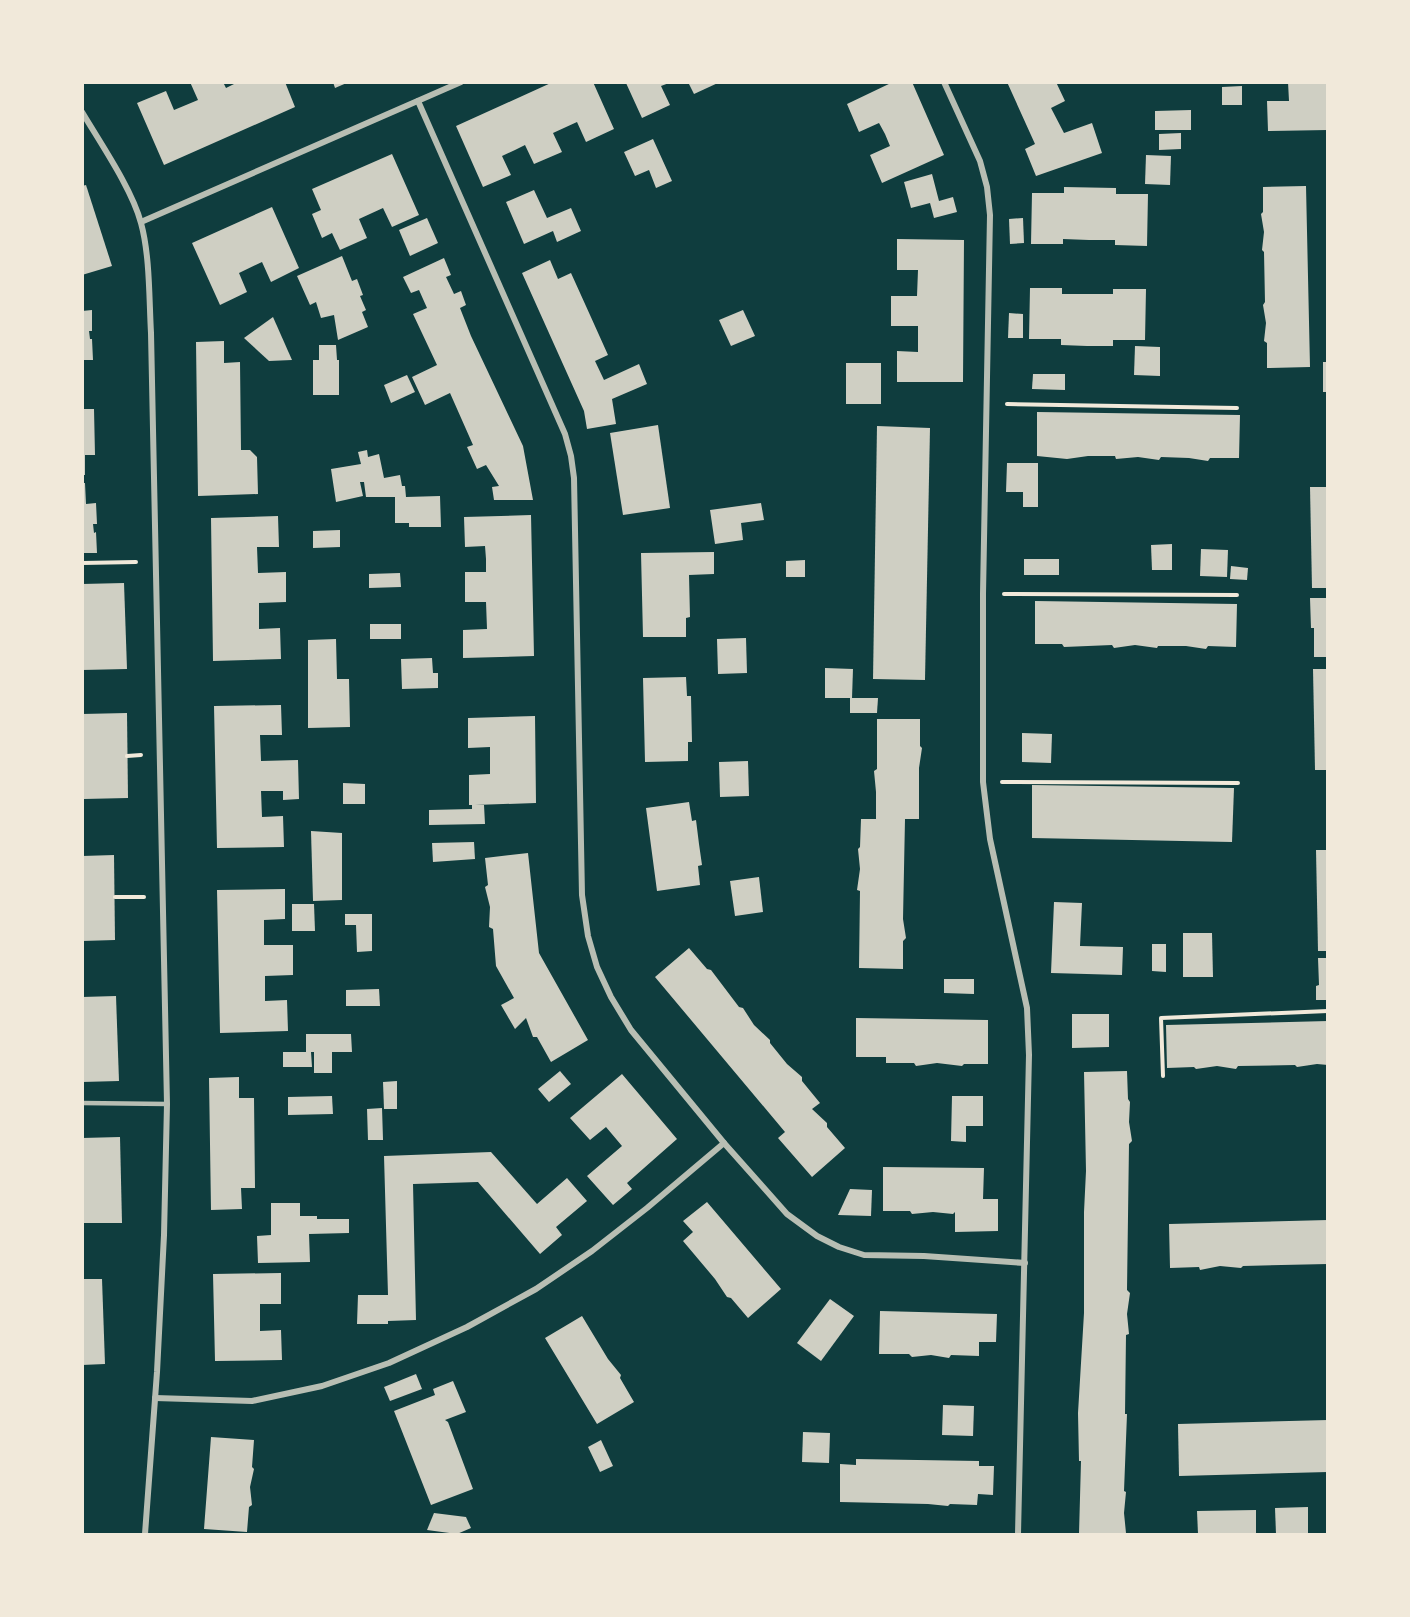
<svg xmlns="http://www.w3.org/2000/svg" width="1410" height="1617" font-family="'PT Sans',sans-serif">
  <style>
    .building { fill: #cfcfc3 }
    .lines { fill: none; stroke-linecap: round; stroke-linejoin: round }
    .path { stroke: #f1e9da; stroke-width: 4 }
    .service { stroke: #b8beb3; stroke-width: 4.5 }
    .minor { stroke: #b8beb3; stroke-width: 6 }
  </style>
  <rect width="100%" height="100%" fill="#0f3d3e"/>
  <g class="building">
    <path d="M 190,82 L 223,82 L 226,88 L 238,82 L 285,82 L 295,107 L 164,165 L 137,103 L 166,91 L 174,110 L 198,100 Z"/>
    <path d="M 333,82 L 349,82 L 335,88 Z"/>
    <path d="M 553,82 L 593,82 L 614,129 L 586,142 L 577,122 L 553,133 L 562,152 L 534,164 L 525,145 L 515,150 L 502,156 L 511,175 L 483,187 L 456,126 Z"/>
    <path d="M 688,82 L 720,82 L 694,94 Z"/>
    <path d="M 893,82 L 912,82 L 944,155 L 882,183 L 870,155 L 890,146 L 885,134 L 879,123 L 859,132 L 847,104 Z"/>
    <path d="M 1007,82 L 1056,82 L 1065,101 L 1051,108 L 1064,133 L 1092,123 L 1102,153 L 1036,176 L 1025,149 L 1035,144 Z"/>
    <path d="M 1288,82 L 1328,82 L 1328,130 L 1268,131 L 1267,101 L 1289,101 Z"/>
    <path d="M 626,83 L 669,83 L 661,86 L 670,105 L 642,118 Z"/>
    <path d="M 1242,86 L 1242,105 L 1222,105 L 1222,87 Z"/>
    <path d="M 1191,110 L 1191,130 L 1155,130 L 1155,111 Z"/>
    <path d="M 1181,133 L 1181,149 L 1159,150 L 1159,134 Z"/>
    <path d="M 653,139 L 672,181 L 656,188 L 649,170 L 635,176 L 624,152 Z"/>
    <path d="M 392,154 L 419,215 L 392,227 L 383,208 L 359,219 L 367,238 L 340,250 L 332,233 L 322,238 L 312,214 L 321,210 L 312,189 Z"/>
    <path d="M 1146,155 L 1171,156 L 1170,185 L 1145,184 Z"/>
    <path d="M 932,174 L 939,201 L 953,197 L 957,212 L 934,218 L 930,203 L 911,208 L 904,182 Z"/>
    <path d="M 86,185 L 112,266 L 82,275 L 82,186 Z"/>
    <path d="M 1306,186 L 1310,367 L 1267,368 L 1267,343 L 1264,341 L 1266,323 L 1263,305 L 1265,302 L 1264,252 L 1262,250 L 1264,232 L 1261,214 L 1263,212 L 1263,187 Z"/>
    <path d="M 1064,187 L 1116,188 L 1116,194 L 1148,194 L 1147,246 L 1115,245 L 1115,240 L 1089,240 L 1063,239 L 1063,244 L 1031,244 L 1032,193 L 1064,193 Z"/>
    <path d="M 534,190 L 547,218 L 571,208 L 581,231 L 557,242 L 553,231 L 524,244 L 506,202 Z"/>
    <path d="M 272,207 L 299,268 L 271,282 L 262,262 L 239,273 L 247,292 L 220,305 L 192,243 Z"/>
    <path d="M 427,218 L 438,243 L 410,256 L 399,230 Z"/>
    <path d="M 1023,218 L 1024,243 L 1010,244 L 1009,219 Z"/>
    <path d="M 897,239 L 964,240 L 963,382 L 897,382 L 897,351 L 918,352 L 918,326 L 891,326 L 891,296 L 917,296 L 918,270 L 897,270 Z"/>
    <path d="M 342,256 L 352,281 L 357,279 L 363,295 L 360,296 L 366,310 L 362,312 L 368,327 L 338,340 L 334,315 L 321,318 L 316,302 L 310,305 L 297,276 Z"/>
    <path d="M 444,258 L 451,275 L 446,277 L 454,294 L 461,291 L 466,305 L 460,308 L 471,336 L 523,446 L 533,500 L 494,500 L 492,487 L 499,486 L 486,465 L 477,469 L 467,447 L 473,445 L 450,393 L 425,405 L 412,377 L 437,365 L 413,314 L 427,308 L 419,290 L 411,293 L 403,277 Z"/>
    <path d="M 550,260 L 558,279 L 571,273 L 590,315 L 608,355 L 595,361 L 604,380 L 639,364 L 647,384 L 612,399 L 616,424 L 587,429 L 584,411 L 522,273 Z"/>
    <path d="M 1030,288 L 1062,288 L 1062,294 L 1113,294 L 1113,289 L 1146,289 L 1145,340 L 1113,340 L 1113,346 L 1087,346 L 1061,345 L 1061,339 L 1029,339 Z"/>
    <path d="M 92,310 L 92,331 L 89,331 L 90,339 L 92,339 L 93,360 L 82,360 L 82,311 Z"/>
    <path d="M 743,310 L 755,336 L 731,346 L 719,320 Z"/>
    <path d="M 1009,313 L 1023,314 L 1023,338 L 1008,338 Z"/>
    <path d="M 273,317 L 292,360 L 269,361 L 244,338 Z"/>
    <path d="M 224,341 L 224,363 L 240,362 L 241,450 L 250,450 L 257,457 L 258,494 L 198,496 L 196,342 Z"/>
    <path d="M 319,345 L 336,345 L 337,360 L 339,360 L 339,395 L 313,395 L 313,360 L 319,360 Z"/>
    <path d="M 1135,346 L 1160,347 L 1160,376 L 1134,375 Z"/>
    <rect x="1323" y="362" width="5" height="30"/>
    <rect x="846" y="363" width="35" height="41"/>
    <path d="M 1033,374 L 1065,374 L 1065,390 L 1032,389 Z"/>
    <path d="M 407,375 L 415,392 L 391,403 L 384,385 Z"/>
    <path d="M 82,409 L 94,409 L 95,455 L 85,455 L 85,475 L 82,475 Z"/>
    <path d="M 1037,412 L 1240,415 L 1239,458 L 1210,458 L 1208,461 L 1189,458 L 1161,457 L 1159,460 L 1138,457 L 1116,459 L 1115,456 L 1088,456 L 1067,459 L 1037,456 Z"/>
    <path d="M 658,425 L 670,508 L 623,515 L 610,433 Z"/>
    <path d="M 877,426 L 930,428 L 925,680 L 873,679 Z"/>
    <path d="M 367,450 L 368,457 L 379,454 L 384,478 L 400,475 L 402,486 L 405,486 L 406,497 L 440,496 L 441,527 L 409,527 L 409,523 L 395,523 L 395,497 L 366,497 L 364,482 L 360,482 L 363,496 L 336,502 L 331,469 L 361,464 L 358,452 Z"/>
    <path d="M 1007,463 L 1038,463 L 1038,507 L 1023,507 L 1023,492 L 1006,492 Z"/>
    <path d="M 82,483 L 85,483 L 86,504 L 96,503 L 97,524 L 93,524 L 94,533 L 96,532 L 97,553 L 82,553 Z"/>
    <path d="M 1310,487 L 1328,487 L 1328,588 L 1312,588 Z"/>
    <path d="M 761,503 L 764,520 L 741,523 L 743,540 L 715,544 L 710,510 Z"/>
    <path d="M 531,515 L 534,656 L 463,658 L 463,630 L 487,629 L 486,602 L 465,602 L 465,572 L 486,572 L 486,559 L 485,546 L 465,547 L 464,517 Z"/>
    <path d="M 278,516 L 279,547 L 257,547 L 258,573 L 286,572 L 286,602 L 259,603 L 259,629 L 280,628 L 281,659 L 213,661 L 211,518 Z"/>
    <path d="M 340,530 L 340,547 L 313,548 L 313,531 Z"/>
    <path d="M 1172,544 L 1172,570 L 1152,570 L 1151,545 Z"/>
    <path d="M 1201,549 L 1228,550 L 1227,577 L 1200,576 Z"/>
    <path d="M 714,552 L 714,574 L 689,575 L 690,617 L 686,618 L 686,637 L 643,637 L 641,553 Z"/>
    <rect x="1024" y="559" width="35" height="16"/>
    <path d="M 805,560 L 805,577 L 786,577 L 786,561 Z"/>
    <path d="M 1231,566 L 1248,568 L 1247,580 L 1230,579 Z"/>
    <path d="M 400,573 L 401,587 L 369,588 L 369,574 Z"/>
    <path d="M 124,583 L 127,669 L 82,670 L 82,584 Z"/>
    <path d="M 1310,598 L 1328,598 L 1328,657 L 1314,657 L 1314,628 L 1311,628 Z"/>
    <path d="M 1035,601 L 1237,604 L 1236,647 L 1208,646 L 1206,649 L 1186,646 L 1158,646 L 1157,648 L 1135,645 L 1114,648 L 1112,645 L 1064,647 L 1062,644 L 1035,644 Z"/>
    <rect x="370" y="624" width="31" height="15"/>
    <path d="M 746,638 L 747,673 L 718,674 L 717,639 Z"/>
    <path d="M 336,639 L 337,679 L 349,679 L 350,727 L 308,728 L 308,640 Z"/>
    <path d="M 432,658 L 433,673 L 438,673 L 438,688 L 402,689 L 401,659 Z"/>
    <path d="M 825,668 L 853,669 L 852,698 L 825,698 Z"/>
    <path d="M 1313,669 L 1328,669 L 1328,770 L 1315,770 Z"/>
    <path d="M 686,677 L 687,696 L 691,696 L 692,742 L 688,742 L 688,761 L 645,762 L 643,678 Z"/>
    <path d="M 850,698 L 878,698 L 877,713 L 850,713 Z"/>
    <path d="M 281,705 L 282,735 L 260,735 L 261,761 L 298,760 L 299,799 L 283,800 L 283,791 L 261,791 L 262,817 L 283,816 L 284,847 L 217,848 L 214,706 Z"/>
    <path d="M 127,713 L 128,798 L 84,799 L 82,714 Z"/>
    <path d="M 535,716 L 536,803 L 475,805 L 484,805 L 485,824 L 429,825 L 429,810 L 472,809 L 472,805 L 469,805 L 469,775 L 490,774 L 490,747 L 468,748 L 468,718 Z"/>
    <path d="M 877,719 L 920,719 L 920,746 L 922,748 L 919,768 L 919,819 L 905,819 L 903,919 L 906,938 L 903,941 L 903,969 L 859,968 L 860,891 L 857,890 L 860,869 L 858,849 L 860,847 L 861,819 L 876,819 L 876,792 L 874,771 L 877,769 Z"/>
    <path d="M 1022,733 L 1052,734 L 1051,763 L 1022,762 Z"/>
    <path d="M 748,761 L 749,796 L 720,797 L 719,762 Z"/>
    <path d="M 343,783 L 365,784 L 365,804 L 343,804 Z"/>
    <path d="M 1032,785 L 1234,788 L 1232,842 L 1032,838 Z"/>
    <path d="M 689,802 L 692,821 L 696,820 L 699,844 L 702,865 L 698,866 L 700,885 L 657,891 L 646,808 Z"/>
    <path d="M 311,831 L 342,833 L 342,900 L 313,901 Z"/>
    <path d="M 474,842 L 475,859 L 433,862 L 432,843 Z"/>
    <path d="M 1316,850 L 1328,850 L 1328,951 L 1318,951 Z"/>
    <path d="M 528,853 L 539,953 L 588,1040 L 551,1062 L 537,1037 L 533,1037 L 526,1018 L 515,1029 L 501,1005 L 514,998 L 496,966 L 493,929 L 489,927 L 490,907 L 485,887 L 488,885 L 485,858 Z"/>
    <path d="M 114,855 L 115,940 L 82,941 L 82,856 Z"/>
    <path d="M 759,877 L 763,912 L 735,916 L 730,881 Z"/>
    <path d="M 285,889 L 285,919 L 264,920 L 264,945 L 293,945 L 293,975 L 265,976 L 265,1001 L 287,1000 L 288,1031 L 220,1033 L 217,890 Z"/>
    <path d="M 1054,902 L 1082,903 L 1080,946 L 1123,947 L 1122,975 L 1051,973 Z"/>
    <path d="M 292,904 L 314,904 L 315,931 L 292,931 Z"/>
    <path d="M 345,914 L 372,914 L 372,951 L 357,952 L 356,925 L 345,925 Z"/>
    <path d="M 1183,933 L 1212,933 L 1213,977 L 1183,977 Z"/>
    <path d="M 1152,944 L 1166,944 L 1166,972 L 1152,971 Z"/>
    <path d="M 689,948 L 707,969 L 711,970 L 739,1007 L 743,1008 L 754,1025 L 770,1040 L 770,1043 L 787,1064 L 802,1077 L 802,1081 L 820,1103 L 812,1109 L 827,1123 L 827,1127 L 845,1148 L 812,1177 L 778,1138 L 785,1132 L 655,977 Z"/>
    <path d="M 1318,958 L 1328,958 L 1328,1000 L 1316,1000 L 1316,986 L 1319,985 Z"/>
    <path d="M 944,979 L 974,979 L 974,994 L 944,993 Z"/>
    <path d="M 379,989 L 380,1006 L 346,1006 L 346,990 Z"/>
    <path d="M 116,996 L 119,1081 L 82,1082 L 82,997 Z"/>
    <path d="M 1072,1014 L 1109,1014 L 1109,1047 L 1072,1048 Z"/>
    <path d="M 856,1018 L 988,1020 L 988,1064 L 964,1064 L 962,1066 L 937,1063 L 916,1066 L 914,1063 L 886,1063 L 886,1057 L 856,1057 Z"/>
    <path d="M 1328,1021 L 1328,1065 L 1317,1064 L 1297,1067 L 1295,1065 L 1238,1066 L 1236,1069 L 1217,1066 L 1196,1069 L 1194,1067 L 1167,1068 L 1166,1025 Z"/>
    <path d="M 306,1034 L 351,1034 L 352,1052 L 332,1052 L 332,1073 L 314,1073 L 314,1052 L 311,1052 L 312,1067 L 283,1067 L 283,1052 L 306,1052 Z"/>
    <path d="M 560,1071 L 571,1084 L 549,1102 L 538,1089 Z"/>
    <path d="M 1127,1071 L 1128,1099 L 1130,1102 L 1129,1122 L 1132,1141 L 1129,1144 L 1127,1290 L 1130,1293 L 1127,1314 L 1129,1334 L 1126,1335 L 1125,1414 L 1127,1414 L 1124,1491 L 1126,1492 L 1124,1513 L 1126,1533 L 1124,1534 L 1079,1534 L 1081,1461 L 1079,1461 L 1078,1413 L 1084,1313 L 1084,1212 L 1086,1171 L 1084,1072 Z"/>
    <path d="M 622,1074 L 677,1139 L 627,1183 L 632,1189 L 613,1205 L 587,1176 L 622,1146 L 606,1127 L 590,1140 L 570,1118 Z"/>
    <path d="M 239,1077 L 239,1098 L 254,1098 L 255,1188 L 241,1188 L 242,1209 L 211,1210 L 209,1078 Z"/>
    <path d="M 397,1081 L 397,1109 L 384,1109 L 383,1082 Z"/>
    <path d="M 332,1096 L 333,1114 L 288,1115 L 288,1097 Z"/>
    <path d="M 952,1096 L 983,1096 L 983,1126 L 966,1126 L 966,1142 L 951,1141 Z"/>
    <path d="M 382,1108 L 383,1140 L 368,1140 L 367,1109 Z"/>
    <path d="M 120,1137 L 122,1223 L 82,1223 L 82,1138 Z"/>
    <path d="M 491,1152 L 537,1204 L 567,1178 L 587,1201 L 556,1227 L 562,1235 L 540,1254 L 478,1182 L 413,1184 L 416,1320 L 388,1321 L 388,1324 L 357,1324 L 358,1295 L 388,1295 L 384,1156 Z"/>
    <path d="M 883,1167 L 984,1168 L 983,1199 L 998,1199 L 998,1231 L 955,1232 L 955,1212 L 953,1214 L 933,1212 L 912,1214 L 910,1211 L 883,1211 Z"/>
    <path d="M 850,1189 L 872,1190 L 871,1216 L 838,1215 Z"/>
    <path d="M 707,1202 L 781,1289 L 748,1318 L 731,1298 L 727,1297 L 715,1279 L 683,1241 L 693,1232 L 683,1221 Z"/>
    <path d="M 271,1203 L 300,1203 L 300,1216 L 317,1216 L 317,1219 L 349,1219 L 349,1233 L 309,1234 L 310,1262 L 258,1263 L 257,1236 L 271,1235 Z"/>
    <path d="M 1328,1220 L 1328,1264 L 1243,1266 L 1241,1268 L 1220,1266 L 1200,1270 L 1199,1267 L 1170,1268 L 1169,1224 Z"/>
    <path d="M 281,1273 L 281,1304 L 260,1304 L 260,1331 L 281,1330 L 282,1360 L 215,1361 L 213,1274 Z"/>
    <path d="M 82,1279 L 102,1279 L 105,1364 L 82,1365 Z"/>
    <path d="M 830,1299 L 854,1316 L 821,1361 L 797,1343 Z"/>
    <path d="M 880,1311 L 997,1314 L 996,1342 L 979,1342 L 979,1356 L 951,1355 L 949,1358 L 931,1355 L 912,1357 L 909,1354 L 879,1354 Z"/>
    <path d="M 582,1316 L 608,1359 L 621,1375 L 620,1378 L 634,1402 L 597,1424 L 545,1338 Z"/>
    <path d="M 416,1374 L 422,1389 L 390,1401 L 384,1387 Z"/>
    <path d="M 453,1381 L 466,1412 L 445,1420 L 448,1422 L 473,1489 L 431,1505 L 394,1411 L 435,1395 L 433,1389 Z"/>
    <path d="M 943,1405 L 974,1406 L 973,1436 L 942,1435 Z"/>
    <path d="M 1328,1420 L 1328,1472 L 1179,1476 L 1178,1424 Z"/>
    <path d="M 803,1432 L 830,1433 L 829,1463 L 802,1462 Z"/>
    <path d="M 211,1437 L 254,1440 L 252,1467 L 254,1469 L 250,1487 L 252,1505 L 249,1507 L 247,1532 L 204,1529 Z"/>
    <path d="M 601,1440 L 613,1466 L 600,1472 L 588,1447 Z"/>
    <path d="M 856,1459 L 979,1461 L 979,1466 L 994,1466 L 993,1495 L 978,1494 L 977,1505 L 950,1504 L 948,1506 L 928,1504 L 840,1502 L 840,1464 L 856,1465 Z"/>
    <path d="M 1308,1507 L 1308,1534 L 1276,1534 L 1275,1508 Z"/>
    <path d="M 1256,1510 L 1256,1534 L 1198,1534 L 1197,1511 Z"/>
    <path d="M 434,1513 L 466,1517 L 471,1528 L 457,1534 L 427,1530 Z"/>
  </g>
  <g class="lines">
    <g class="path">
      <path d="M 1007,404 L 1237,408"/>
      <path d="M 82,563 L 136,562"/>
      <path d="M 1004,594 L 1237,595"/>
      <path d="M 127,756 L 141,755"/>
      <path d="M 1002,782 L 1238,783"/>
      <path d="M 115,897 L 144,897"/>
      <path d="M 1163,1076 L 1161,1018 L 1328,1011"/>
    </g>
    <path class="service" d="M 82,1103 L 167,1104"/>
    <g class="minor">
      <path d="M 944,82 L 980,161 L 987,187 L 990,215 L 983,594 L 983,782 L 990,839 L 1027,1008 L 1029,1055 L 1018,1534"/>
      <path d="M 418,101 L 565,434 L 571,456 L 574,478 L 582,895 L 588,936 L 597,967 L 611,997 L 631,1030 L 724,1143 L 787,1214 L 817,1236 L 839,1247 L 864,1255 L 924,1256 L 1025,1263"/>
      <path d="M 82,112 C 101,144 132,189 141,223 C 150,256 149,298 151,333 L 167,1104 L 164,1235 L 157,1372 L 145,1534"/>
      <path d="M 141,222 L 461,82"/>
      <path d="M 155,1398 L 252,1401 L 322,1386 L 389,1363 L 467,1327 L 536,1289 L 592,1251 L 647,1208 L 724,1143"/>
    </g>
  </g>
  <rect width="1410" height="1617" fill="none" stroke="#f1e9da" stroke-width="168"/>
</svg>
